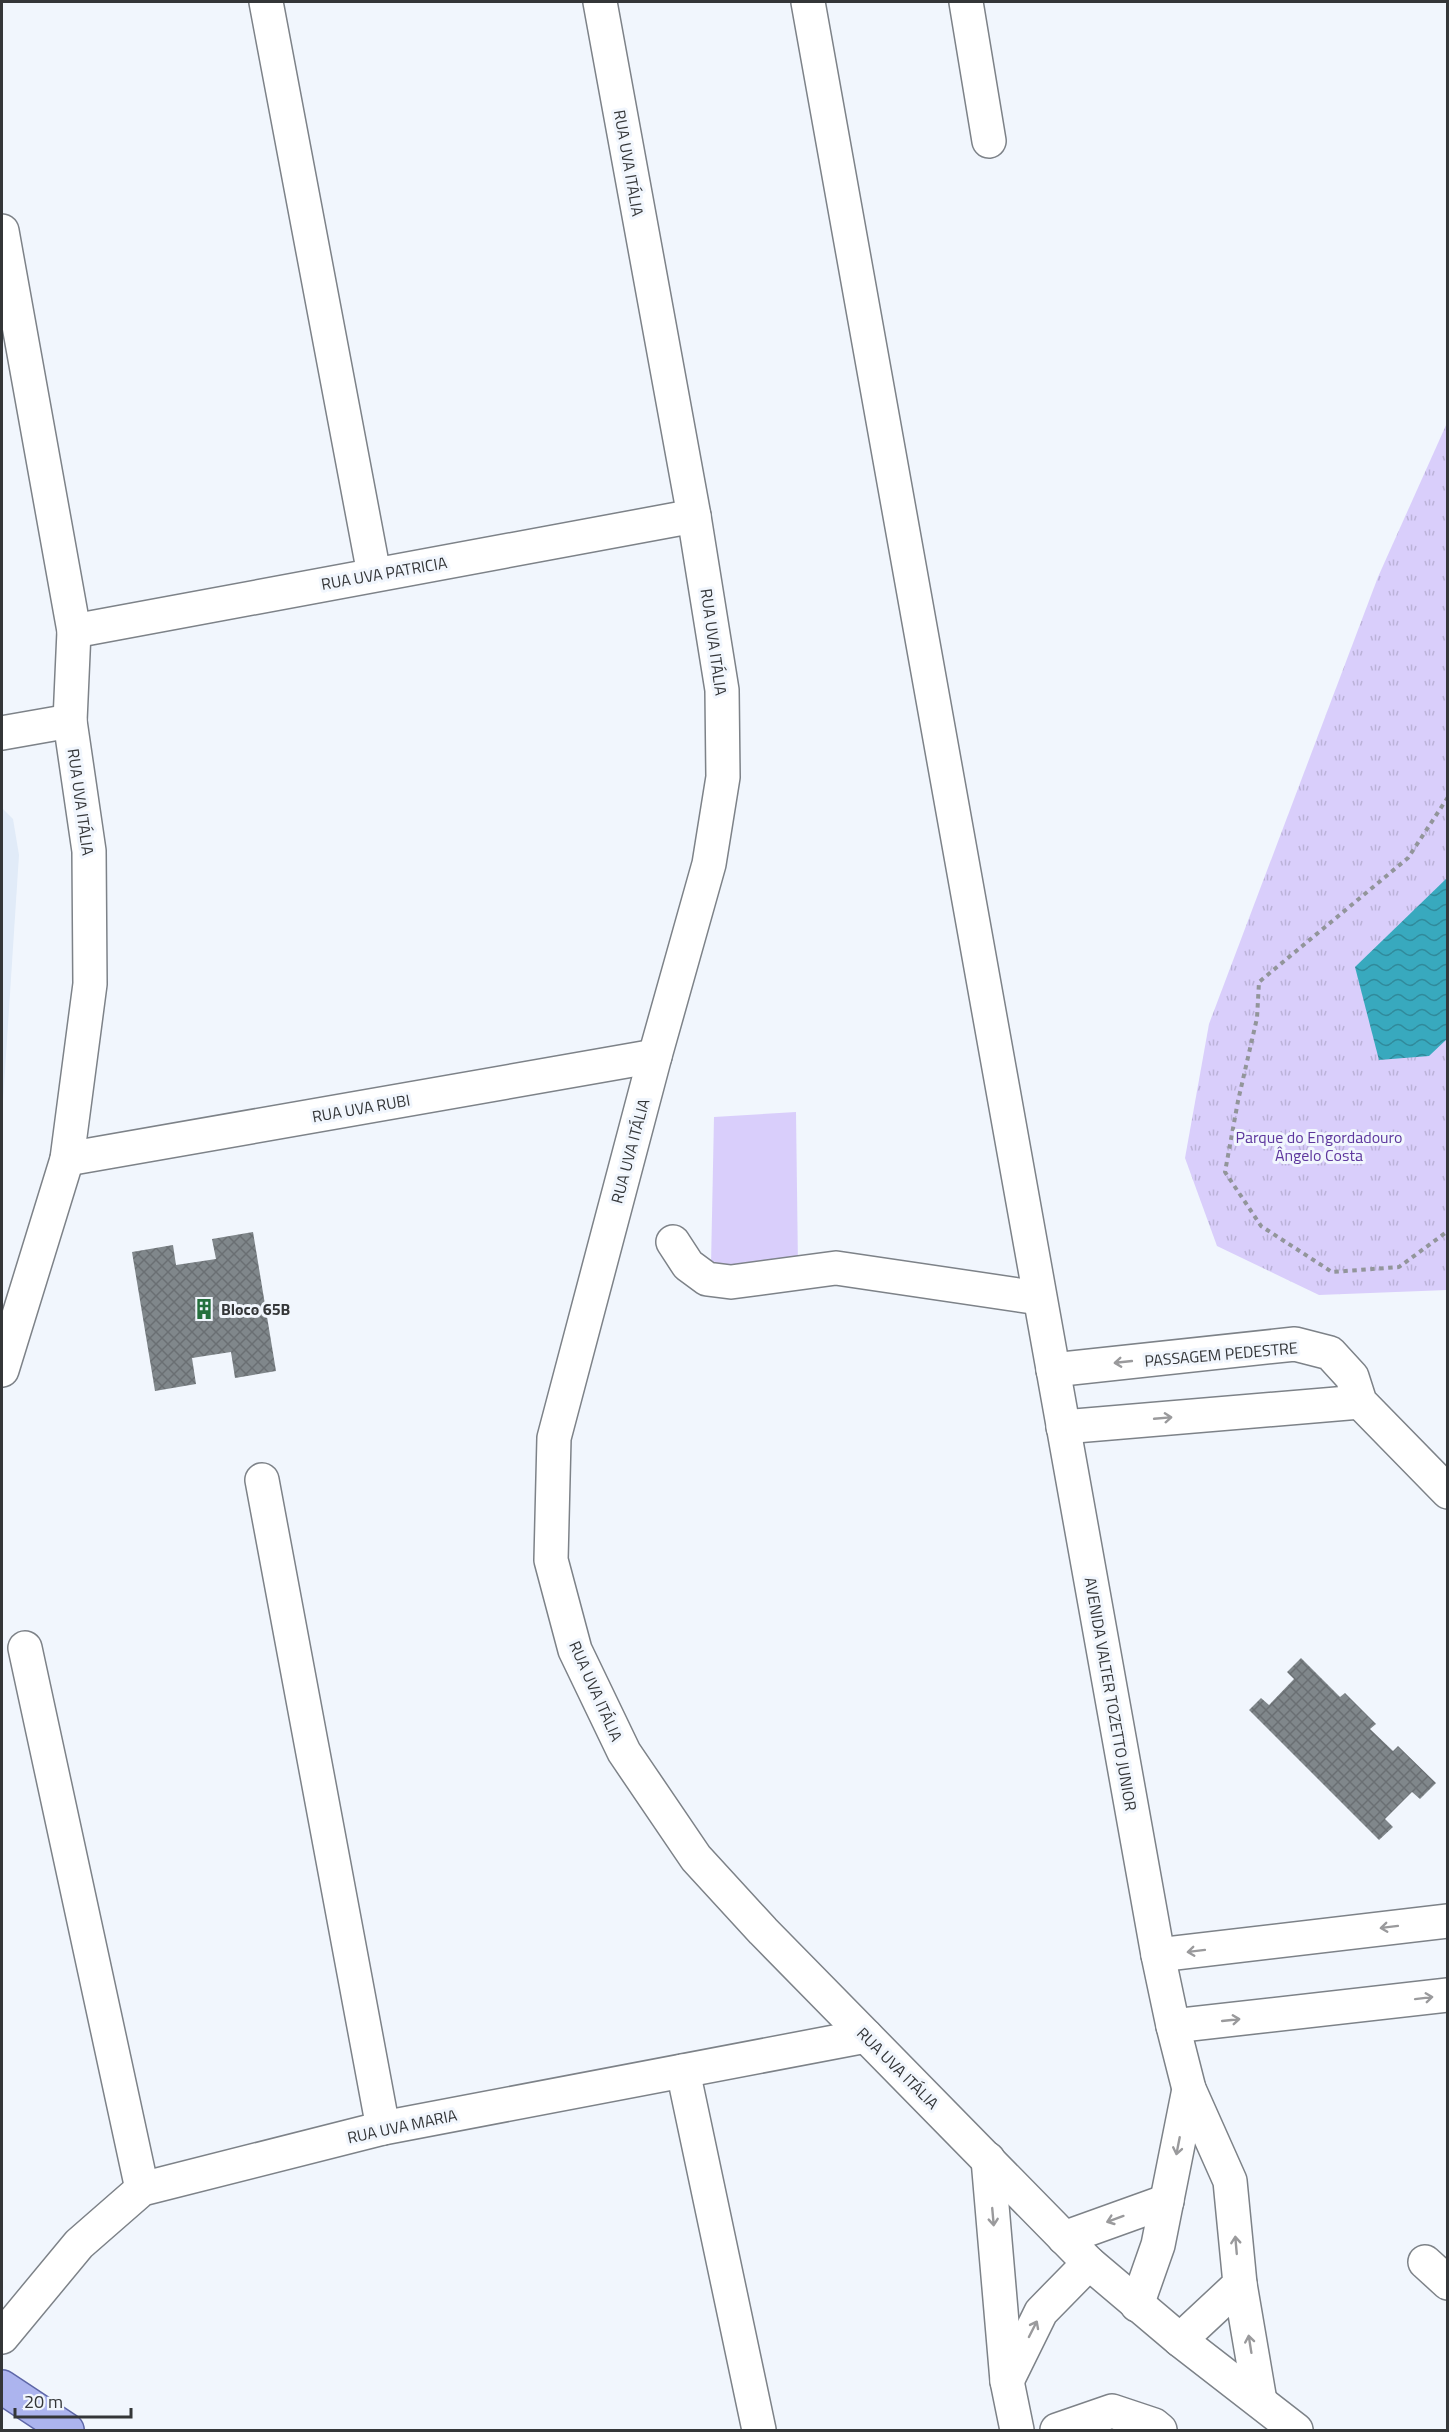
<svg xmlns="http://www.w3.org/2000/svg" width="1449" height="2432" font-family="'Titillium Web',sans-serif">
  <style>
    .built { fill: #e1ebf8 }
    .green { fill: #d9cefb }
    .park { fill: url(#park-tufts) }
    .water { fill: url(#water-waves) }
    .building { fill: url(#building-cross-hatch) }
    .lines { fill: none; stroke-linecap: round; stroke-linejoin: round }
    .minor-casing { stroke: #7d8288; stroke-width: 36 }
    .major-casing { stroke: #5e67a7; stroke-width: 36 }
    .path { stroke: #92959a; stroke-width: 4; stroke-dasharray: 4.5 4.5; stroke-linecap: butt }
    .minor { stroke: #fff; stroke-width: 33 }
    .major { stroke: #acb4ee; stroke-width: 33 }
    .oneway { stroke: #9a9a9c }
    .labels { text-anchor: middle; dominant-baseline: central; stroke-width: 6; stroke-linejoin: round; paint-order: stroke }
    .street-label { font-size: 16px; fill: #343638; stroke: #f1f6fd }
    .park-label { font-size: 16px; fill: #5d379d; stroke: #f1f6fd }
    .poi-label { font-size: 16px; font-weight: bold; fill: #343638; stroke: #f1f6fd; text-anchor: start }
  </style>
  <defs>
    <pattern id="park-tufts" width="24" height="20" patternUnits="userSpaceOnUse" patternTransform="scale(1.5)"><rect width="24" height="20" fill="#d9cefb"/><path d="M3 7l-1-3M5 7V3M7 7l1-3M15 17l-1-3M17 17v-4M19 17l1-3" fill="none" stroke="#bbb2d8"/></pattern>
    <pattern id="water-waves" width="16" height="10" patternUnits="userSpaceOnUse" patternTransform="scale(1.5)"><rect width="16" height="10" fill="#38a9be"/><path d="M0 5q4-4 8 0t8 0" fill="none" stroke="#308a9b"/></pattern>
    <pattern id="building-cross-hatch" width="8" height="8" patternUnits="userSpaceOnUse" patternTransform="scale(1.5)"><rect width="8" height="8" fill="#80878b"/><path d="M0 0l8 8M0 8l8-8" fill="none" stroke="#6a6f73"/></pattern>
  </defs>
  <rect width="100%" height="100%" fill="#f1f6fd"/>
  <path class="built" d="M 2,808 L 13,819 L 19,855 L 2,1117 Z"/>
  <path class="green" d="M 796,1112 L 798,1267 L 711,1265 L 714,1117 Z"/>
  <path class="park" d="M 1447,423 L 1447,1290 L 1319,1295 L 1217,1246 L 1185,1158 L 1209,1024 L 1378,577 Z"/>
  <path class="water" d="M 1447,878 L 1447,1039 L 1429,1056 L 1379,1060 L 1355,967 Z"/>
  <g class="building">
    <path d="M 253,1232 L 276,1371 L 235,1378 L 231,1352 L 192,1358 L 196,1384 L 155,1391 L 132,1252 L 173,1245 L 176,1265 L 216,1259 L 212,1239 Z"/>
    <path d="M 1301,1658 L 1340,1697 L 1345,1693 L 1376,1724 L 1370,1729 L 1393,1751 L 1398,1746 L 1436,1783 L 1420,1799 L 1412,1792 L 1385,1819 L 1393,1827 L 1379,1840 L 1249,1710 L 1261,1698 L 1269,1705 L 1294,1679 L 1287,1672 Z"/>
  </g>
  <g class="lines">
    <defs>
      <g id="minor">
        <path d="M 266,2 L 374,574"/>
        <path d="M 600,2 L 694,516 L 722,690 L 723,777 L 709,864 L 655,1056 L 554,1438 L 551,1560 L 575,1650 L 624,1752 L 696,1858 L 763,1931 L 1089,2263 L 1180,2340 L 1296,2430"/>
        <path d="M 808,2 L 1158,1955 L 1173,2026 L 1189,2089 L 1230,2181 L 1240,2284 L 1180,2340"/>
        <path d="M 966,2 L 989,141"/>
        <path d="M 2,231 L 74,631 L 70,721 L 89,851 L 90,984 L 67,1159 L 2,1370"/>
        <path d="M 74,631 L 694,516"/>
        <path d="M 2,733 L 70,721"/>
        <path d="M 67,1159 L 655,1056"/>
        <path d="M 673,1242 L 688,1265 L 707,1279 L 731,1282 L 836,1268 L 1039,1298"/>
        <path d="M 1053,1370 L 1295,1344 L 1330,1353 L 1352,1377 L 1360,1402 L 1448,1492"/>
        <path d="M 1063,1427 L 1360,1402"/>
        <path d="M 262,1480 L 383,2128"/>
        <path d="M 25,1648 L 142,2189"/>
        <path d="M 1158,1955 L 1448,1921"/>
        <path d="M 1173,2026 L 1448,1995"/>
        <path d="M 683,2071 L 759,2430"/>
        <path d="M 988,2159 L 1007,2381 L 1017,2430"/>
        <path d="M 1064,2238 L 1167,2201"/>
        <path d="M 1425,2262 L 1448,2283"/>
        <path d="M 1240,2284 L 1260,2401"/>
        <path d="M 1137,2305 L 1158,2245 L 1189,2089"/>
        <path d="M 2,2337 L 79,2244 L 142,2189 L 383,2128 L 866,2036"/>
        <path d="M 1007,2381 L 1041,2312 L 1089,2263"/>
        <path d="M 1057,2430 L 1112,2411 L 1154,2425 L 1160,2430"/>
      </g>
      <path id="major" d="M 2,2387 L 67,2430"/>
    </defs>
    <use href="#minor" class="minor-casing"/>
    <use href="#major" class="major-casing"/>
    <path class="path" d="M 1448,797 L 1408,858 L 1259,982 L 1257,1018 L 1238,1101 L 1225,1172 L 1261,1226 L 1332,1272 L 1399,1267 L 1448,1231"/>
    <use href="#minor" class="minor"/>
    <use href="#major" class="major"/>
  </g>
  <defs><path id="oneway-shaft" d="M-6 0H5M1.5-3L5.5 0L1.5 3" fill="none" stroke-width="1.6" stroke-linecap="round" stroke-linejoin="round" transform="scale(1.5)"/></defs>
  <g class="oneway">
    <use href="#oneway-shaft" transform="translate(1123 1362) rotate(174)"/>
    <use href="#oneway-shaft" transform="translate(1163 1418) rotate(-5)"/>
    <use href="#oneway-shaft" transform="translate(1389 1927) rotate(173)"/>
    <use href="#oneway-shaft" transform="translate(1196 1951) rotate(173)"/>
    <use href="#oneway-shaft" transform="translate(1424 1998) rotate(-7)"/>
    <use href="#oneway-shaft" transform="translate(1231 2020) rotate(-6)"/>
    <use href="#oneway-shaft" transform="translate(1178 2146) rotate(101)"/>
    <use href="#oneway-shaft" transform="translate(993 2217) rotate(85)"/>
    <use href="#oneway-shaft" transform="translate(1115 2219) rotate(160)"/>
    <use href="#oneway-shaft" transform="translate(1236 2245) rotate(-95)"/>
    <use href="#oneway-shaft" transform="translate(1033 2329) rotate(-63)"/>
    <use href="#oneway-shaft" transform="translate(1250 2344) rotate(-99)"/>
  </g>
  <defs>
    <symbol id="building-bare" viewBox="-9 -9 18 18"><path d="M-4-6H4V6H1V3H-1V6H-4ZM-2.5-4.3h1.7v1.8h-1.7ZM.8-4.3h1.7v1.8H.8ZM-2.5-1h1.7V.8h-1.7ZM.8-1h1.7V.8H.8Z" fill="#25703d" stroke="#f1f6fd" stroke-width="2.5" paint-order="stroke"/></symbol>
  </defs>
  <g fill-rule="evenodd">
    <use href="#building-bare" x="189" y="1294" width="30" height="30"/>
  </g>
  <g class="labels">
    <g class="street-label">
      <text transform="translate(629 163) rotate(80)">RUA UVA ITÁLIA</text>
      <text transform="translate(384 573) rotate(-10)">RUA UVA PATRICIA</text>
      <text transform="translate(714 642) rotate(82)">RUA UVA ITÁLIA</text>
      <text transform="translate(81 802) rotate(82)">RUA UVA ITÁLIA</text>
      <text transform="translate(361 1108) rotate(-10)">RUA UVA RUBI</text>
      <text transform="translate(630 1151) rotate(-75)">RUA UVA ITÁLIA</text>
      <text transform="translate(1221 1354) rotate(-5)">PASSAGEM PEDESTRE</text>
      <text transform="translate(596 1691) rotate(66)">RUA UVA ITÁLIA</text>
      <text transform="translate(1111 1694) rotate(80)">AVENIDA VALTER TOZETTO JUNIOR</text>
      <text transform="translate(898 2068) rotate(45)">RUA UVA ITÁLIA</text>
      <text transform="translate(402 2126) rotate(-12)">RUA UVA MARIA</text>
    </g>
    <g class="park-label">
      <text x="1319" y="1137">Parque do Engordadouro<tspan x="1319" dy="18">Ângelo Costa</tspan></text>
    </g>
    <g class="poi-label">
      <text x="221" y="1309">Bloco 65B</text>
    </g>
  </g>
  <rect width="1449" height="2432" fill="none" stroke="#343638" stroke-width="6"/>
  <path d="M15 2408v9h116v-9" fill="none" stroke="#343638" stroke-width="3"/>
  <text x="24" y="2408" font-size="18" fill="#343638" stroke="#f1f6fd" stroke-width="4.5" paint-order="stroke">20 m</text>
</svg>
